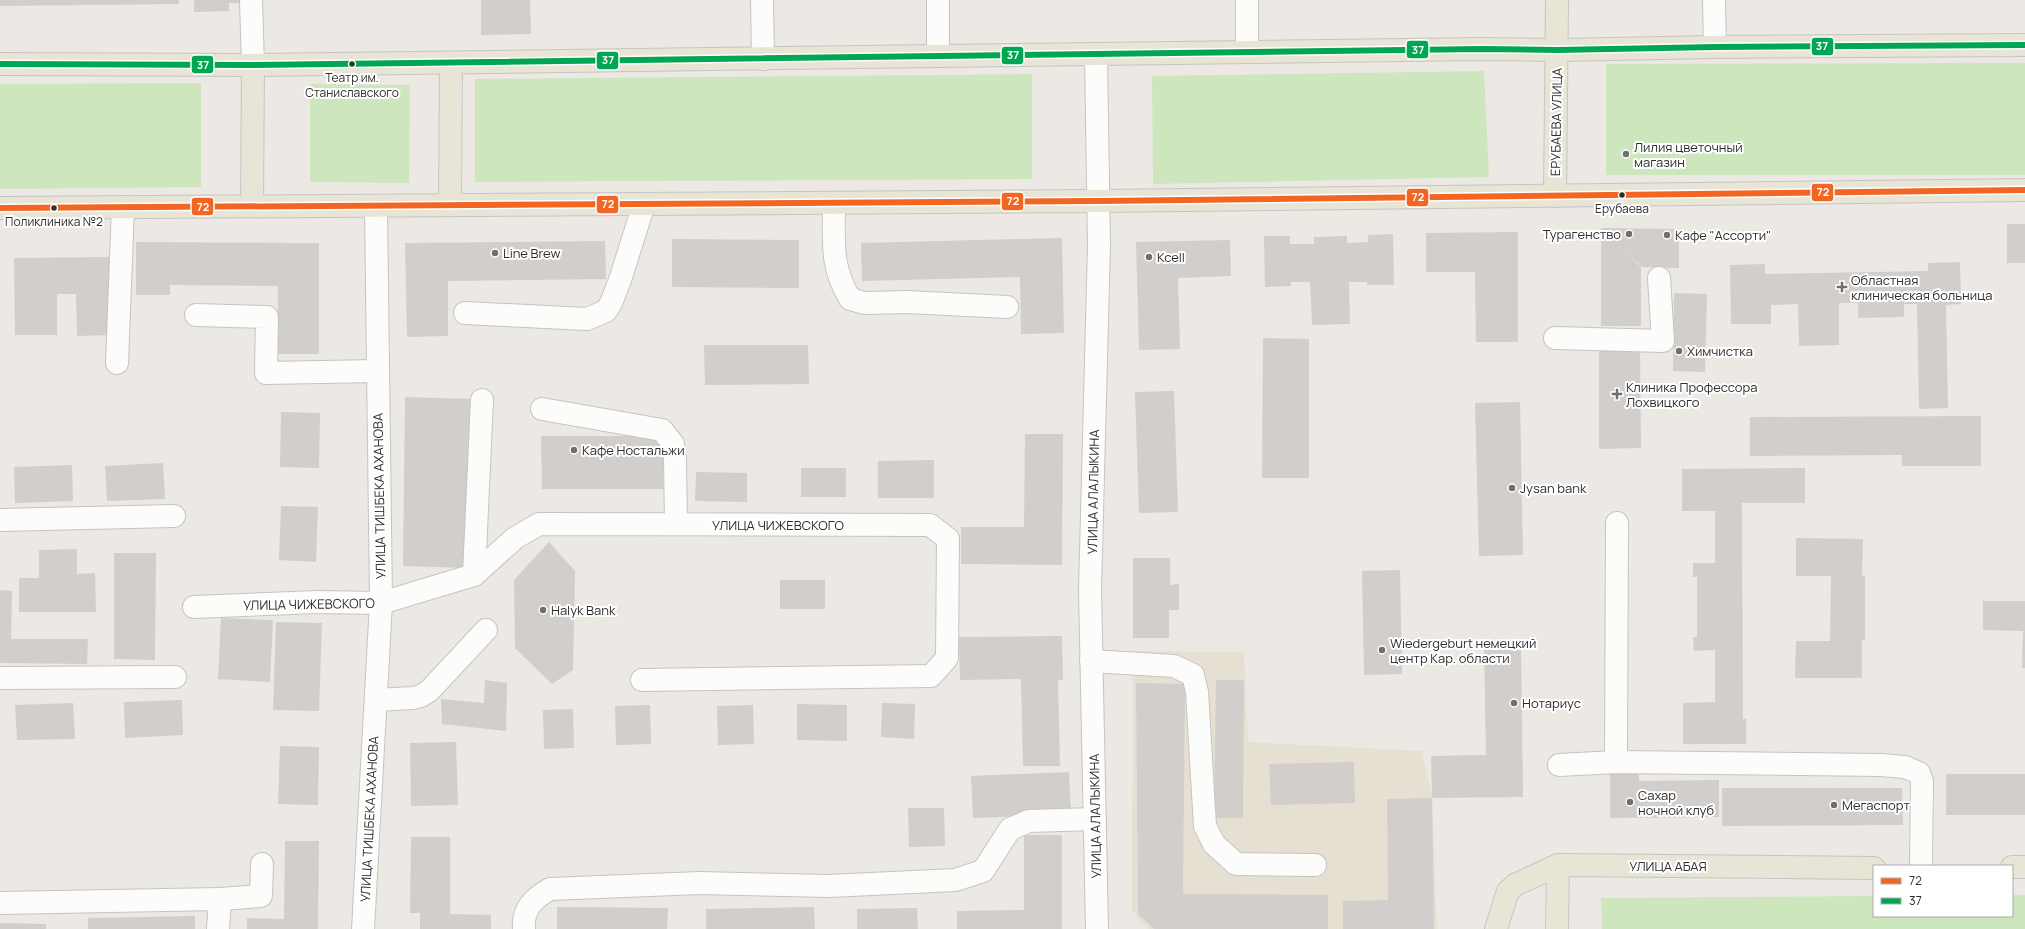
<svg xmlns="http://www.w3.org/2000/svg" width="2025" height="929" font-family="Manrope,sans-serif">
  <style>
    .education { fill: #e6e0d3 }
    .green { fill: #cee6be }
    .building { fill: #d1cecb }
    .lines { fill: none; stroke-linecap: round; stroke-linejoin: round }
    .minor-casing { stroke: #c5c4c5; stroke-width: 24 }
    .major-casing { stroke: #c6c5c4; stroke-width: 24 }
    .minor { stroke: #fcfcfb; stroke-width: 22 }
    .major { stroke: #e8e4d6; stroke-width: 22 }
    .bus-1-casing { stroke: #fff; stroke-width: 9 }
    .bus-2-casing { stroke: #fff; stroke-width: 9 }
    .bus-1 { stroke: #f26522; stroke-width: 6 }
    .bus-2 { stroke: #00a651; stroke-width: 6 }
    .bus-dot { fill: #2e2e2e; stroke: #fff; stroke-width: 1.5 }
    .poi-dot { fill: #706f6e; stroke: #fff; stroke-width: 1.5 }
    .labels { text-anchor: middle; dominant-baseline: central; stroke-width: 4; stroke-linejoin: round; paint-order: stroke }
    .bus-label { font-size: 12px; fill: #2e2e2e; stroke: #fff }
    .street-label { font-size: 13px; fill: #2e2e2e; stroke: #fff }
    .poi-label { font-size: 13px; fill: #2e2e2e; stroke: #fff; text-anchor: start }
    .line-badge { stroke: #fff; stroke-width: 1.5 }
    .badge-label { font-size: 11px; text-anchor: middle; font-weight: bold; fill: #fff }
  </style>
  <rect width="100%" height="100%" fill="#ece8e4"/>
  <path class="education" d="M 1133,651 L 1244,652 L 1248,742 L 1422,751 L 1432,798 L 1437,929 L 1149,929 L 1141,923 L 1132,909 Z"/>
  <g class="green">
    <path d="M 2025,63 L 2025,175 L 1606,175 L 1606,64 Z"/>
    <path d="M 1484,71 L 1489,177 L 1153,184 L 1152,76 Z"/>
    <path d="M 1032,74 L 1032,179 L 475,182 L 475,79 Z"/>
    <path d="M 201,83 L 201,187 L 0,189 L 0,84 Z"/>
    <path d="M 310,84 L 410,85 L 409,183 L 310,182 Z"/>
    <path d="M 2012,895 L 2025,895 L 2025,929 L 1602,929 L 1601,898 L 1874,896 L 1874,916 L 2012,916 Z"/>
  </g>
  <g class="building">
    <path d="M 0,0 L 179,0 L 179,4 L 0,6 Z"/>
    <path d="M 194,0 L 244,0 L 245,3 L 229,3 L 229,11 L 194,12 Z"/>
    <path d="M 481,0 L 530,0 L 531,34 L 481,35 Z"/>
    <rect x="2007" y="224" width="18" height="39"/>
    <path d="M 1601,228 L 1679,229 L 1679,268 L 1642,267 L 1613,240 L 1641,267 L 1641,326 L 1601,326 Z"/>
    <path d="M 1518,232 L 1518,342 L 1476,342 L 1475,272 L 1426,272 L 1426,233 Z"/>
    <path d="M 1393,234 L 1394,285 L 1367,285 L 1367,282 L 1349,282 L 1350,324 L 1312,325 L 1310,282 L 1291,282 L 1291,286 L 1265,287 L 1264,236 L 1290,236 L 1290,244 L 1314,244 L 1314,237 L 1347,236 L 1347,243 L 1368,242 L 1368,235 Z"/>
    <path d="M 1062,238 L 1064,333 L 1021,334 L 1020,277 L 862,281 L 861,243 Z"/>
    <path d="M 672,239 L 799,240 L 799,288 L 672,287 Z"/>
    <path d="M 1230,240 L 1231,276 L 1178,278 L 1180,349 L 1139,350 L 1136,242 Z"/>
    <path d="M 605,241 L 606,279 L 448,281 L 448,336 L 407,337 L 405,243 Z"/>
    <path d="M 136,242 L 319,243 L 319,354 L 278,354 L 278,286 L 170,285 L 170,295 L 136,295 Z"/>
    <path d="M 111,257 L 112,335 L 77,336 L 76,294 L 57,294 L 57,335 L 15,335 L 14,258 Z"/>
    <path d="M 1960,262 L 1961,304 L 1946,305 L 1948,408 L 1919,409 L 1917,304 L 1904,304 L 1904,317 L 1858,318 L 1858,303 L 1839,303 L 1839,345 L 1799,346 L 1798,304 L 1771,305 L 1771,324 L 1731,324 L 1730,265 L 1765,264 L 1765,274 L 1928,271 L 1928,263 Z"/>
    <path d="M 1674,293 L 1707,294 L 1705,372 L 1673,371 Z"/>
    <path d="M 1263,338 L 1309,339 L 1309,478 L 1262,478 Z"/>
    <path d="M 704,345 L 808,345 L 809,384 L 705,385 Z"/>
    <path d="M 1599,349 L 1640,349 L 1641,448 L 1599,449 Z"/>
    <path d="M 1174,391 L 1178,512 L 1139,513 L 1135,392 Z"/>
    <path d="M 405,397 L 470,399 L 468,568 L 403,566 Z"/>
    <path d="M 1520,402 L 1523,555 L 1479,556 L 1475,403 Z"/>
    <path d="M 281,412 L 320,413 L 319,468 L 280,467 Z"/>
    <path d="M 1981,416 L 1981,466 L 1902,466 L 1902,455 L 1750,456 L 1750,417 Z"/>
    <path d="M 1025,434 L 1063,434 L 1062,565 L 961,564 L 961,527 L 1024,527 Z"/>
    <path d="M 541,436 L 663,436 L 663,489 L 542,489 Z"/>
    <path d="M 934,460 L 934,498 L 878,498 L 878,461 Z"/>
    <path d="M 163,463 L 165,499 L 107,501 L 105,466 Z"/>
    <path d="M 72,465 L 73,501 L 15,503 L 14,467 Z"/>
    <rect x="801" y="468" width="45" height="29"/>
    <path d="M 1805,468 L 1805,503 L 1742,503 L 1743,719 L 1746,719 L 1746,744 L 1683,744 L 1683,703 L 1715,702 L 1715,650 L 1694,651 L 1693,637 L 1697,637 L 1697,577 L 1693,577 L 1693,563 L 1715,563 L 1715,511 L 1682,511 L 1682,469 Z"/>
    <path d="M 696,472 L 747,473 L 747,502 L 695,501 Z"/>
    <path d="M 281,506 L 318,507 L 316,562 L 279,560 Z"/>
    <path d="M 1796,538 L 1863,539 L 1862,576 L 1865,576 L 1865,640 L 1862,640 L 1862,678 L 1795,678 L 1796,641 L 1830,641 L 1831,576 L 1796,576 Z"/>
    <path d="M 549,542 L 575,571 L 573,670 L 552,684 L 515,648 L 514,580 Z"/>
    <path d="M 77,549 L 77,574 L 95,573 L 96,612 L 19,612 L 19,578 L 39,578 L 39,550 Z"/>
    <path d="M 114,553 L 156,553 L 155,660 L 114,659 Z"/>
    <path d="M 1133,558 L 1170,558 L 1170,585 L 1179,584 L 1179,610 L 1169,610 L 1169,638 L 1133,638 Z"/>
    <path d="M 1400,570 L 1402,674 L 1364,675 L 1362,571 Z"/>
    <rect x="780" y="580" width="45" height="29"/>
    <path d="M 0,590 L 12,591 L 11,639 L 88,639 L 87,664 L 0,663 Z"/>
    <path d="M 1983,601 L 2025,601 L 2025,668 L 2022,668 L 2023,631 L 1983,630 Z"/>
    <path d="M 221,618 L 273,620 L 270,682 L 218,679 Z"/>
    <path d="M 276,622 L 322,623 L 319,711 L 273,710 Z"/>
    <path d="M 1062,636 L 1063,680 L 1058,680 L 1060,766 L 1023,766 L 1021,679 L 960,680 L 959,637 Z"/>
    <path d="M 1521,646 L 1523,797 L 1432,798 L 1431,756 L 1486,755 L 1484,647 Z"/>
    <path d="M 485,680 L 507,683 L 506,731 L 442,724 L 441,699 L 484,703 Z"/>
    <path d="M 1216,680 L 1244,680 L 1243,818 L 1214,818 Z"/>
    <path d="M 1136,683 L 1185,684 L 1183,894 L 1328,895 L 1328,929 L 1154,929 L 1138,914 Z"/>
    <path d="M 182,700 L 183,735 L 125,738 L 124,702 Z"/>
    <path d="M 73,703 L 75,739 L 17,740 L 15,705 Z"/>
    <path d="M 882,703 L 915,704 L 914,739 L 881,737 Z"/>
    <path d="M 797,704 L 847,705 L 847,741 L 797,740 Z"/>
    <path d="M 650,705 L 651,744 L 616,745 L 615,706 Z"/>
    <path d="M 753,705 L 754,744 L 718,745 L 717,706 Z"/>
    <path d="M 573,709 L 574,748 L 544,749 L 543,710 Z"/>
    <path d="M 456,742 L 458,805 L 411,806 L 410,743 Z"/>
    <path d="M 280,746 L 319,747 L 318,805 L 278,804 Z"/>
    <path d="M 1354,762 L 1355,803 L 1271,805 L 1269,764 Z"/>
    <path d="M 1610,768 L 1639,768 L 1639,781 L 1719,780 L 1719,817 L 1610,818 Z"/>
    <path d="M 1069,772 L 1071,814 L 973,818 L 971,776 Z"/>
    <rect x="1946" y="774" width="79" height="41"/>
    <path d="M 1722,788 L 1902,788 L 1903,825 L 1722,826 Z"/>
    <path d="M 1432,798 L 1434,929 L 1343,929 L 1343,901 L 1388,900 L 1387,799 Z"/>
    <path d="M 908,808 L 944,808 L 945,846 L 909,847 Z"/>
    <path d="M 1024,835 L 1062,835 L 1062,929 L 957,929 L 957,911 L 1024,910 Z"/>
    <path d="M 411,837 L 450,837 L 450,914 L 491,915 L 491,929 L 420,929 L 420,913 L 410,913 Z"/>
    <path d="M 285,841 L 319,841 L 318,929 L 247,929 L 247,918 L 284,919 Z"/>
    <path d="M 557,907 L 668,908 L 667,929 L 557,929 Z"/>
    <path d="M 814,907 L 815,929 L 706,929 L 706,909 Z"/>
    <path d="M 917,908 L 918,929 L 857,929 L 857,909 Z"/>
    <path d="M 195,916 L 195,929 L 88,929 L 88,918 Z"/>
    <path d="M 0,923 L 46,924 L 46,929 L 0,929 Z"/>
  </g>
  <g class="lines">
    <defs>
      <g id="minor">
        <path d="M 251,0 L 253,65"/>
        <path d="M 762,0 L 763,59"/>
        <path d="M 1714,0 L 1715,47"/>
        <path d="M 1247,52 L 1247,0"/>
        <path d="M 1096,54 L 1099,245 L 1090,590 L 1097,929"/>
        <path d="M 938,56 L 938,0"/>
        <path d="M 834,203 C 834,240 830,266 850,299 L 864,303 L 907,302 L 1007,307"/>
        <path d="M 465,313 L 587,319 L 606,311 L 611,303 L 620,280 L 644,204"/>
        <path d="M 196,315 L 267,317 L 266,373 L 377,371"/>
        <path d="M 1555,338 L 1663,341 L 1659,278"/>
        <path d="M 117,363 L 123,207"/>
        <path d="M 542,409 L 662,430 L 673,444 L 675,459 L 676,524"/>
        <path d="M 0,520 L 174,516"/>
        <path d="M 474,575 L 482,400"/>
        <path d="M 194,607 L 317,602 L 381,603 L 474,575 L 515,538 L 539,524 L 930,525 L 948,539 L 947,658 L 931,676 L 642,680"/>
        <path d="M 1091,661 L 1174,666 L 1193,675 L 1197,692 L 1205,826 L 1214,844 L 1236,864 L 1315,865"/>
        <path d="M 0,678 L 175,677"/>
        <path d="M 376,700 L 414,698 L 421,696 L 429,691 L 486,630"/>
        <path d="M 1616,762 L 1617,523"/>
        <path d="M 1559,765 L 1616,762 L 1881,765 L 1905,767 L 1919,773 L 1922,781 L 1921,866"/>
        <path d="M 220,899 L 261,896 L 262,864"/>
        <path d="M 0,903 L 220,899 L 218,929"/>
        <path d="M 363,929 L 381,603 L 376,206"/>
        <path d="M 524,929 C 522,909 534,898 550,889 L 699,883 L 829,886 L 955,880 L 983,871 L 1010,829 L 1029,821 L 1095,819"/>
      </g>
      <g id="major">
        <path d="M 0,64 L 253,65 L 1481,49 L 1558,50 L 1715,47 L 2025,45"/>
        <path d="M 1555,196 L 1557,0"/>
        <path d="M 450,205 L 451,63"/>
        <path d="M 252,206 L 253,65"/>
        <path d="M 0,208 L 1098,201 L 2025,190"/>
        <path d="M 2012,867 L 2025,867"/>
        <path d="M 1496,929 L 1508,891 L 1515,885 L 1558,865 L 1874,868"/>
        <path d="M 1557,929 L 1558,865"/>
      </g>
    </defs>
    <use href="#minor" class="minor-casing"/>
    <use href="#major" class="major-casing"/>
    <use href="#minor" class="minor"/>
    <use href="#major" class="major"/>
    <defs>
      <path id="bus-1" d="M 0,208 L 1098,201 L 2025,190"/>
      <path id="bus-2" d="M 0,64 L 253,65 L 1481,49 L 1558,50 L 1715,47 L 2025,45"/>
    </defs>
    <use href="#bus-1" class="bus-1-casing"/>
    <use href="#bus-2" class="bus-2-casing"/>
    <use href="#bus-1" class="bus-1"/>
    <use href="#bus-2" class="bus-2"/>
  </g>
  <g class="bus-dot">
    <circle cx="352" cy="64" r="3.5"/>
    <circle cx="1622" cy="195" r="3.5"/>
    <circle cx="54" cy="208" r="3.5"/>
  </g>
  <g class="poi-dot">
    <circle cx="1626" cy="154" r="4"/>
    <circle cx="1629" cy="234" r="4"/>
    <circle cx="1667" cy="235" r="4"/>
    <circle cx="495" cy="253" r="4"/>
    <circle cx="1149" cy="257" r="4"/>
    <path d="M1840 281h4v4h4v4h-4v4h-4v-4h-4v-4h4z"/>
    <circle cx="1679" cy="351" r="4"/>
    <path d="M1615 388h4v4h4v4h-4v4h-4v-4h-4v-4h4z"/>
    <circle cx="574" cy="450" r="4"/>
    <circle cx="1512" cy="488" r="4"/>
    <circle cx="543" cy="610" r="4"/>
    <circle cx="1382" cy="650" r="4"/>
    <circle cx="1514" cy="703" r="4"/>
    <circle cx="1630" cy="802" r="4"/>
    <circle cx="1834" cy="805" r="4"/>
  </g>
  <g class="labels">
    <g class="bus-label">
      <text x="352" y="77">Театр им.<tspan x="352" dy="15">Станиславского</tspan></text>
      <text x="1622" y="208">Ерубаева</text>
      <text x="54" y="221">Поликлиника №2</text>
    </g>
    <g class="street-label">
      <text transform="translate(1556 122) rotate(-89)">ЕРУБАЕВА УЛИЦА</text>
      <text transform="translate(1093 492) rotate(-89)">УЛИЦА АЛАЛЫКИНА</text>
      <text transform="translate(379 496) rotate(-91)">УЛИЦА ТИШБЕКА АХАНОВА</text>
      <text x="778" y="525">УЛИЦА ЧИЖЕВСКОГО</text>
      <text transform="translate(309 604) rotate(-1)">УЛИЦА ЧИЖЕВСКОГО</text>
      <text transform="translate(1095 816) rotate(-91)">УЛИЦА АЛАЛЫКИНА</text>
      <text transform="translate(369 819) rotate(-87)">УЛИЦА ТИШБЕКА АХАНОВА</text>
      <text x="1668" y="866">УЛИЦА АБАЯ</text>
    </g>
    <g class="poi-label">
      <text x="1634" y="147">Лилия цветочный<tspan x="1634" dy="15">магазин</tspan></text>
      <text x="1621" y="234" text-anchor="end">Турагенство</text>
      <text x="1675" y="235">Кафе "Ассорти"</text>
      <text x="503" y="253">Line Brew</text>
      <text x="1157" y="257">Kcell</text>
      <text x="1851" y="280">Областная<tspan x="1851" dy="15">клиническая больница</tspan></text>
      <text x="1687" y="351">Химчистка</text>
      <text x="1626" y="387">Клиника Профессора<tspan x="1626" dy="15">Лохвицкого</tspan></text>
      <text x="582" y="450">Кафе Ностальжи</text>
      <text x="1520" y="488">Jysan bank</text>
      <text x="551" y="610">Halyk Bank</text>
      <text x="1390" y="643">Wiedergeburt немецкий<tspan x="1390" dy="15">центр Кар. области</tspan></text>
      <text x="1522" y="703">Нотариус</text>
      <text x="1638" y="795">Сахар<tspan x="1638" dy="15">ночной клуб</tspan></text>
      <text x="1842" y="805">Мегаспорт</text>
    </g>
  </g>
  <g class="line-badge">
    <rect x="1811" y="37" width="23" height="19" rx="4" fill="#00a651"/>
    <rect x="1406" y="40" width="23" height="19" rx="4" fill="#00a651"/>
    <rect x="1001" y="46" width="23" height="19" rx="4" fill="#00a651"/>
    <rect x="596" y="51" width="23" height="19" rx="4" fill="#00a651"/>
    <rect x="191" y="55" width="23" height="19" rx="4" fill="#00a651"/>
    <rect x="1811" y="183" width="23" height="19" rx="4" fill="#f26522"/>
    <rect x="1406" y="188" width="23" height="19" rx="4" fill="#f26522"/>
    <rect x="1001" y="192" width="23" height="19" rx="4" fill="#f26522"/>
    <rect x="596" y="195" width="23" height="19" rx="4" fill="#f26522"/>
    <rect x="191" y="197" width="23" height="19" rx="4" fill="#f26522"/>
  </g>
  <g class="badge-label">
    <text x="1822" y="50">37</text>
    <text x="1418" y="54">37</text>
    <text x="1013" y="59">37</text>
    <text x="608" y="64">37</text>
    <text x="203" y="69">37</text>
    <text x="1823" y="196">72</text>
    <text x="1418" y="201">72</text>
    <text x="1013" y="205">72</text>
    <text x="608" y="208">72</text>
    <text x="203" y="211">72</text>
  </g>
  <rect x="1873" y="865" width="140" height="52" fill="#ffffff" stroke="#ababab"/>
  <rect x="1881" y="878" width="20" height="6" fill="#f26522" stroke="#ababab"/>
  <text x="1909" y="885" font-size="12" fill="#2e2e2e">72</text>
  <rect x="1881" y="898" width="20" height="6" fill="#00a651" stroke="#ababab"/>
  <text x="1909" y="905" font-size="12" fill="#2e2e2e">37</text>
</svg>
